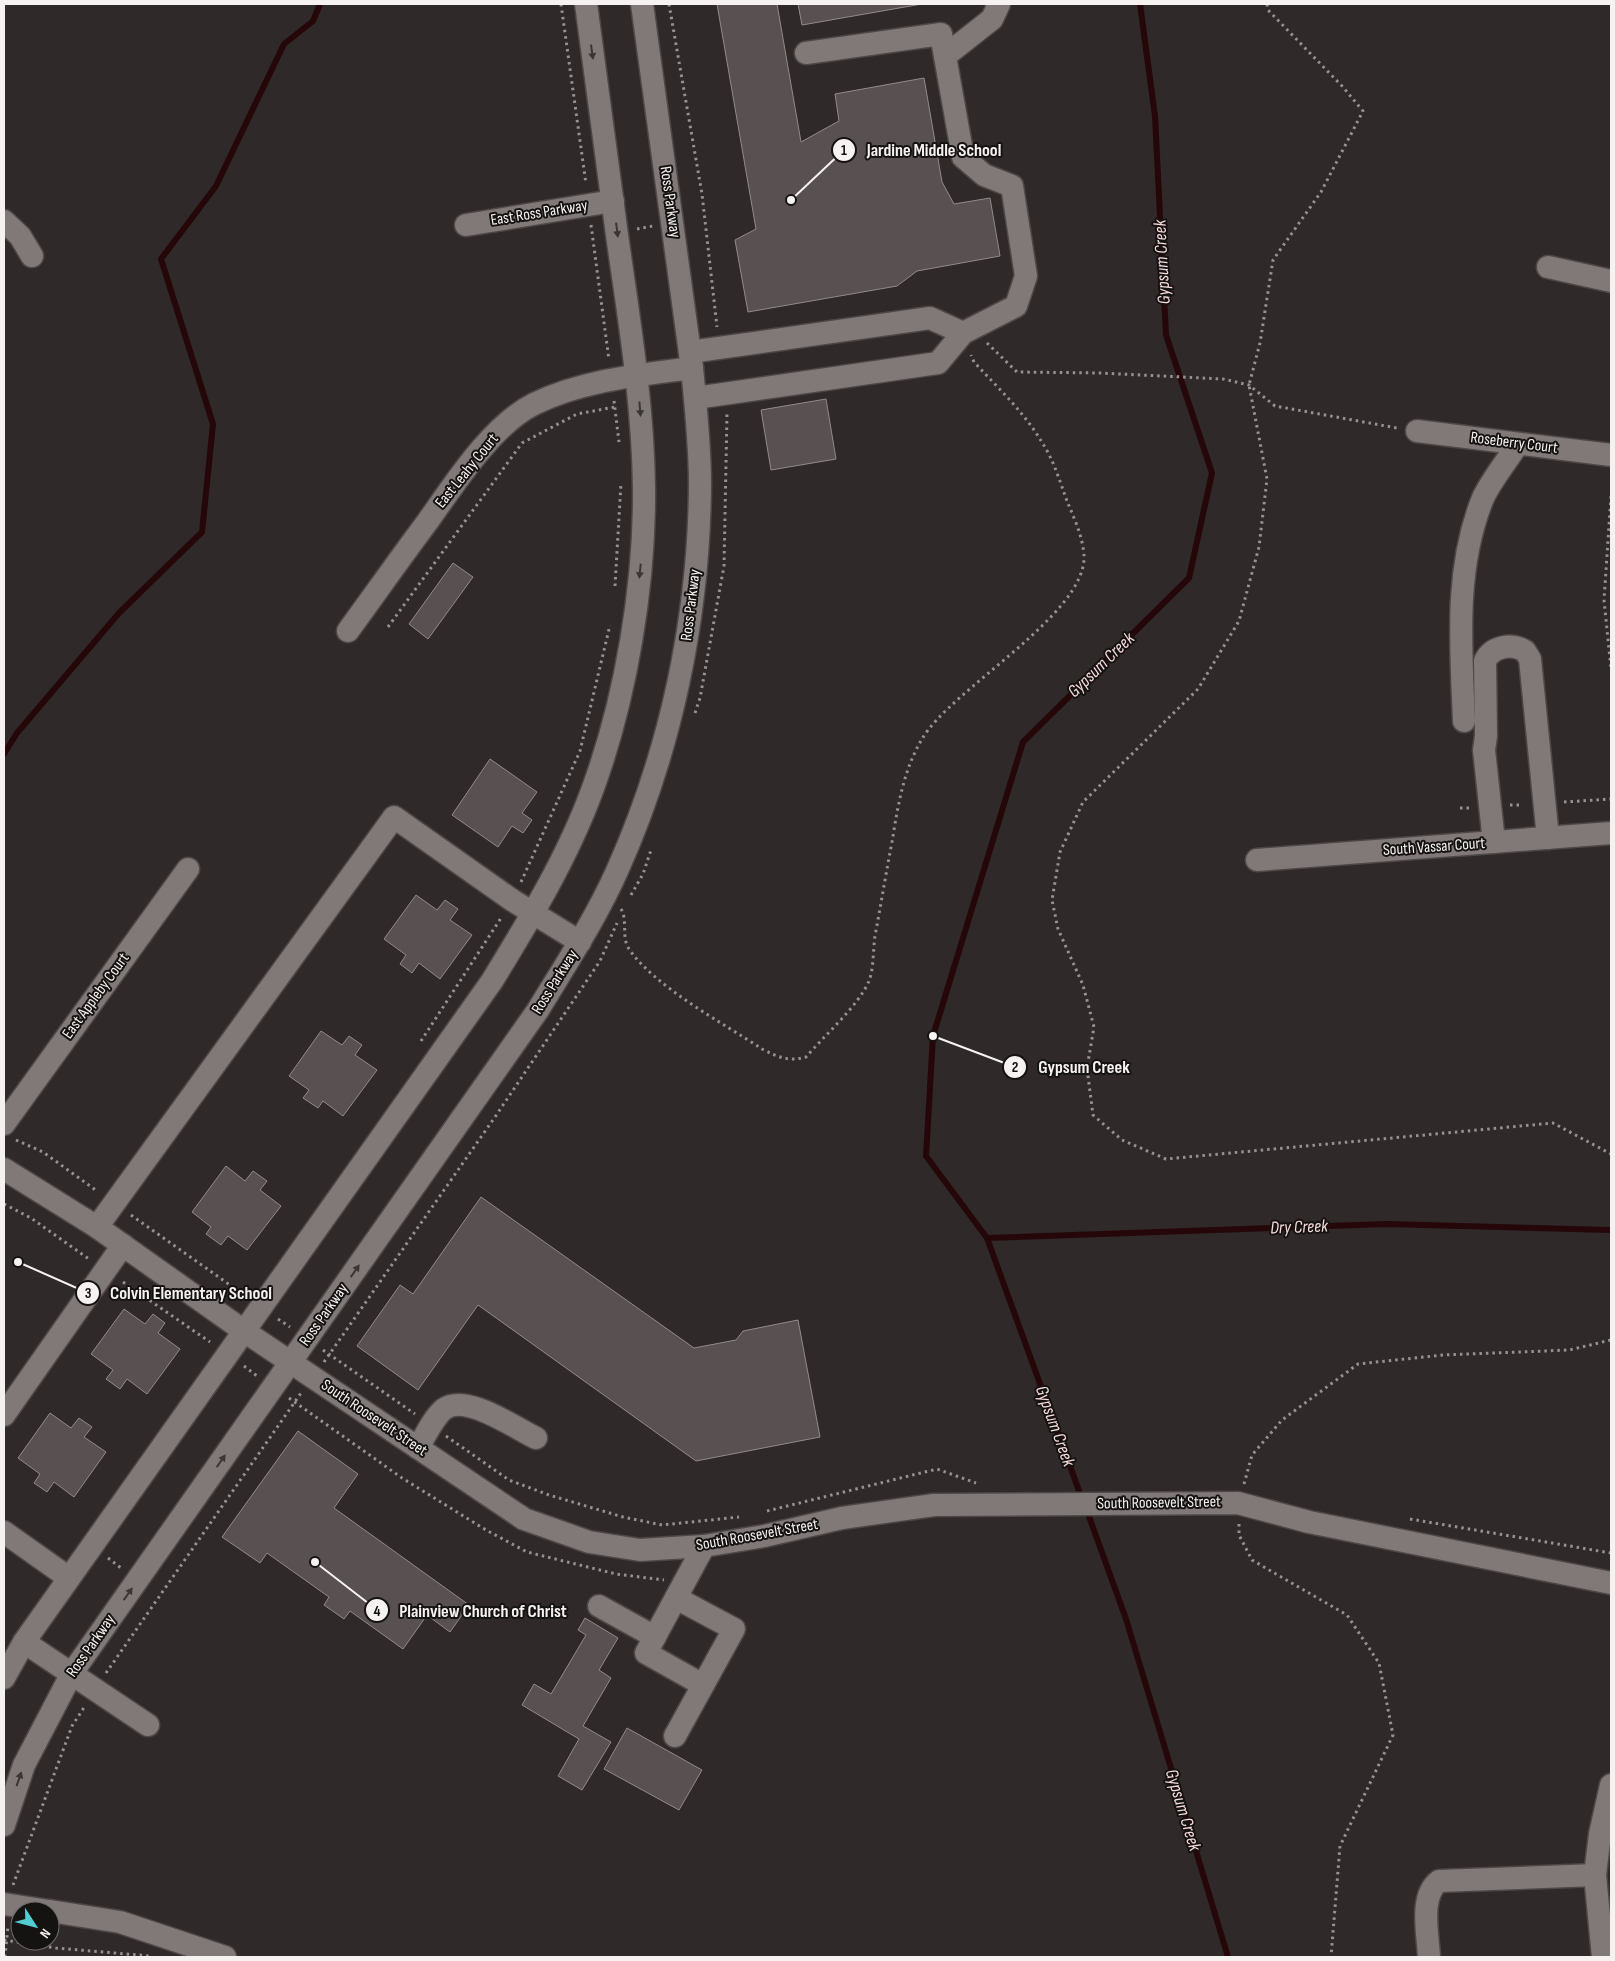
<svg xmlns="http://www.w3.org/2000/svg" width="1615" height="1961" font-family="'Sofia Sans Condensed',sans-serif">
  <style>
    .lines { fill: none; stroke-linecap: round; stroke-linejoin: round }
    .stream { stroke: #250709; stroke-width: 6 }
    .building { fill: #595151; stroke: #938b8b }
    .minor-casing { stroke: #4e4747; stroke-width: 25 }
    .path { stroke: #979191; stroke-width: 3; stroke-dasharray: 2.5 4; stroke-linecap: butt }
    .minor { stroke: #817878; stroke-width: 22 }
    .oneway { fill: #3b3636 }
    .labels { text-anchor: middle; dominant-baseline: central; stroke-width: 4; stroke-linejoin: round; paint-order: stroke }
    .street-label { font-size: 16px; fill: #f7f2f2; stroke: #151212 }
    .water-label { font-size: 18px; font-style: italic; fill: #f8dbdb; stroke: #151212 }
    .leader { fill: none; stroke: #f7f2f2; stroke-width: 2 }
    .callout-dot { fill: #f7f2f2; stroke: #151212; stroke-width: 2 }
    .mark-label { font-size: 15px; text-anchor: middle; font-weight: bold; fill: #111 }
    .callout-label { font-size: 18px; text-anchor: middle; font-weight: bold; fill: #f7f2f2; stroke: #151212; stroke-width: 4; stroke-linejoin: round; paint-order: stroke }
  </style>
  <rect width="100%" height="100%" fill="#302929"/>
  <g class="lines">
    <g class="stream">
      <path d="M 4,754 L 17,733 L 119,613 L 202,532 L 213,424 L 161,259 L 216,186 L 284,44 L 313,21 L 320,4"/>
      <path d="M 987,1238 L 1387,1224 L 1611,1230"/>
      <path d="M 1082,1499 L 987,1238 L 926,1156 L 933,1036 L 1023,742 L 1189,578 L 1212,473 L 1166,335 L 1155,116 L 1140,4"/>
      <path d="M 1086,1508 L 1126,1619 L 1228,1957"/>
    </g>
  </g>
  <g class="building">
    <path d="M 717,4 L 777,4 L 801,142 L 839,121 L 835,94 L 924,78 L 942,182 L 954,204 L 990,198 L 1000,256 L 917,271 L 897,286 L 748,312 L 735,240 L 756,229 Z"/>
    <path d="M 798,4 L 922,4 L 802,25 Z"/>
    <path d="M 826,399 L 836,459 L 771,470 L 761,410 Z"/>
    <path d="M 453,563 L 473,577 L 428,639 L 409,624 Z"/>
    <path d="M 490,759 L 537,792 L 522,813 L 532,820 L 523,833 L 512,826 L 498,847 L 452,815 Z"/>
    <path d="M 416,895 L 437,910 L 445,900 L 458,909 L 450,920 L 472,935 L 440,979 L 419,963 L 412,973 L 400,964 L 406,955 L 384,939 Z"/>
    <path d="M 321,1031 L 342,1045 L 349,1036 L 362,1045 L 355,1055 L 377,1070 L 343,1116 L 323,1101 L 318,1108 L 303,1098 L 309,1090 L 289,1076 Z"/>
    <path d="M 226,1166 L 245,1181 L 253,1171 L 267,1181 L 260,1190 L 281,1206 L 247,1250 L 228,1236 L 221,1245 L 206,1234 L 211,1227 L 192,1212 Z"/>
    <path d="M 481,1197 L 694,1348 L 736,1340 L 743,1331 L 798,1320 L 820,1437 L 696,1461 L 478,1305 L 418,1390 L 357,1346 L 400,1285 L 413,1294 Z"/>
    <path d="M 124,1309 L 145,1324 L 153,1314 L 165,1323 L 158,1333 L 180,1349 L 147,1394 L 127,1379 L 120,1389 L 106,1379 L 113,1370 L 91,1354 Z"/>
    <path d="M 50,1413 L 71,1428 L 79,1418 L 92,1427 L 84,1437 L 106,1452 L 74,1497 L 54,1482 L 47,1492 L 34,1483 L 40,1474 L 18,1458 Z"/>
    <path d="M 298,1431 L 358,1474 L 334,1508 L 469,1605 L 450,1632 L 427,1615 L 403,1649 L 350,1611 L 344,1619 L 324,1605 L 329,1597 L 267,1553 L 260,1563 L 222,1537 Z"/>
    <path d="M 585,1618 L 618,1638 L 599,1670 L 611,1678 L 583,1726 L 611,1742 L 582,1790 L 558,1776 L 579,1739 L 522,1705 L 534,1684 L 551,1694 L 586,1635 L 578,1630 Z"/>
    <path d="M 627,1728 L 702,1770 L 679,1810 L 604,1769 Z"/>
  </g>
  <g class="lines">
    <defs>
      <g id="minor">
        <path d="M 945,56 L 992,19 L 999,4"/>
        <path d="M 4,221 L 20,236 L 32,256"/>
        <path d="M 466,225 L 613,201"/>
        <path d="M 1548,267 L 1611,281"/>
        <path d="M 690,352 L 930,318 L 963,333"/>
        <path d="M 695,398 L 938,363 L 963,333 L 1016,306 L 1026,276 L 1012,186 L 984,175 L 963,157 L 941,34 L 806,53"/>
        <path d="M 1417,431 L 1611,455"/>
        <path d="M 348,631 C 375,594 401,557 428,521 C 455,483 492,425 534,404 C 583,380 640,375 692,368"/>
        <path d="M 1464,721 C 1461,647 1454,569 1483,498 C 1492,479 1507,461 1518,444"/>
        <path d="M 1494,842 L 1484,750 L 1486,736 L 1485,661 C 1492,646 1512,643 1525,651 L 1530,659 L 1548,838"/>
        <path d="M 1257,860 L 1611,833"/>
        <path d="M 4,1124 L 188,869"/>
        <path d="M 4,1169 L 97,1227 L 244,1331 L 524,1519 L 589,1542 L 640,1550 L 704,1546 L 764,1536 L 842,1518 L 934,1505 L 1238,1503 L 1309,1522 L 1611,1583"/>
        <path d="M 97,1227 L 394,817 L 512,900 L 580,942"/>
        <path d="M 4,1415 L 123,1245"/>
        <path d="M 418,1448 C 425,1436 434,1417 444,1409 C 466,1393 515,1428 536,1438"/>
        <path d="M 4,1532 L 69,1578"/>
        <path d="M 599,1606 L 655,1637"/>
        <path d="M 24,1642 L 148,1725"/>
        <path d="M 4,1678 L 24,1642 L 492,981 C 530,919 568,857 593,788 C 626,698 645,584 644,488 C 643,403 629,319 617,235 C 606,158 596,81 586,4"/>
        <path d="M 703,1685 L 646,1653 L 704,1546"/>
        <path d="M 675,1736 L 734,1629 L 676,1598"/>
        <path d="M 4,1825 L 24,1765 L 72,1673 L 538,1010 C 566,964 595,920 617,871 C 671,751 699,617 700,485 C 700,446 696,407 692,368 L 642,4"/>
        <path d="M 4,1904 L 49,1911"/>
        <path d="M 50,1911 L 120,1922 L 225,1957"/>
        <path d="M 1429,1957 C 1428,1934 1419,1896 1439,1881 L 1595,1875"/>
        <path d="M 1603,1957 L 1595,1875 L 1600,1834 L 1611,1785"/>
      </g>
    </defs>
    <use href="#minor" class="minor-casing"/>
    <g class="path">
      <path d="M 561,4 L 586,184"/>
      <path d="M 669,4 L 702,194 L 717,327"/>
      <path d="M 1267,4 L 1268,10 L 1342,86 L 1363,111 L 1321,192 L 1273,260 L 1260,343 L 1249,385 L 1267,479 L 1259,547 L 1239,621 L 1198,689 L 1083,802 L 1060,852 L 1052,900 L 1058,929 L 1083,985 L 1094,1027 L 1087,1068 L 1093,1115 L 1122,1140 L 1166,1159 L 1553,1123 L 1611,1154"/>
      <path d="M 591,225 L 609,360"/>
      <path d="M 637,229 L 653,226"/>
      <path d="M 987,343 L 1017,372 L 1100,373 L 1223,379 L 1249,385 L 1275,406 L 1397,428"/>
      <path d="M 614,401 L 619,442"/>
      <path d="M 1611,496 L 1604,600 L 1611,669"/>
      <path d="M 615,586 L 621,483"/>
      <path d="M 388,627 L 522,443 L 577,414 L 615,407"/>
      <path d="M 695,713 L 700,698 L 724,566 L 727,413"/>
      <path d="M 1564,802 L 1611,799"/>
      <path d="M 1510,805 L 1523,805"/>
      <path d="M 1460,808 L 1471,808"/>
      <path d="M 521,882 L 580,751 L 610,625"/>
      <path d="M 631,895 L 643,874 L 651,850"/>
      <path d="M 621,909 C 628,920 621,937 629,949 C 655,987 723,1023 762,1049 C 778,1057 788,1062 806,1057 C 824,1036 859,1005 869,981 C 874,968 873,949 875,936 C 881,904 886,873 892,842 C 898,806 903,771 922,739 C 951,689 1086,615 1084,556 C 1083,537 1074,518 1067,501 C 1060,482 1054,461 1043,444 C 1025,413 998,388 974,362 L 971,355"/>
      <path d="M 421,1041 L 501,918"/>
      <path d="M 16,1140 L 43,1152 L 97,1191"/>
      <path d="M 4,1204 L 31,1218 L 89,1259"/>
      <path d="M 131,1215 L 244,1295"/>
      <path d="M 123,1282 L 210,1342"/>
      <path d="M 278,1319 L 290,1327"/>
      <path d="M 323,1350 L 415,1414"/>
      <path d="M 324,1362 L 495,1117 L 600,961 L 617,923"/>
      <path d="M 244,1366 L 257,1376"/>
      <path d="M 289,1398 L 402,1478 L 486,1530 L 527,1552 L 616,1574 L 664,1580"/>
      <path d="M 446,1436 L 509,1480 L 549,1495 L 623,1517 L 662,1525 L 739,1517"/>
      <path d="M 1244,1484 L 1252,1455 L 1282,1420 L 1358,1364 L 1443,1355 L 1569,1350 L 1611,1340"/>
      <path d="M 767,1511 L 937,1469 L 976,1483"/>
      <path d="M 1410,1519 L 1611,1553"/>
      <path d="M 1239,1524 L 1239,1535 L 1252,1560 L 1347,1615 L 1379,1663 L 1393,1735 L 1340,1846 L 1331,1957"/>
      <path d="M 108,1558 L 121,1568"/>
      <path d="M 106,1673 L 301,1393"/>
      <path d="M 13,1885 L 72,1726 L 85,1706"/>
      <path d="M 4,1940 L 56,1948 L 150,1956"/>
      <path d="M 5,1957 L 8,1926"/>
    </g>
    <use href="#minor" class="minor"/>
  </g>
  <defs><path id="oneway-solid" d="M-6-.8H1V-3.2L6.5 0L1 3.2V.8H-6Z" transform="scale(1.25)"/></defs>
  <g class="oneway">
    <use href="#oneway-solid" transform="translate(592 52) rotate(82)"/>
    <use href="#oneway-solid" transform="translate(617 230) rotate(83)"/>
    <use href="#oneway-solid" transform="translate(640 409) rotate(85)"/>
    <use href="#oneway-solid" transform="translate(640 571) rotate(96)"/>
    <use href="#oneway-solid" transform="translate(355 1271) rotate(-55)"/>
    <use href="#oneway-solid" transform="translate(221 1461) rotate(-55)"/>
    <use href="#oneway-solid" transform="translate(128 1594) rotate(-55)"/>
    <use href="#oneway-solid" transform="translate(19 1779) rotate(-71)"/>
  </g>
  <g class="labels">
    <g class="street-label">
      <text transform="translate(670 202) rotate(82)">Ross Parkway</text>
      <text transform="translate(539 213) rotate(-9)">East Ross Parkway</text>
      <text transform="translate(1514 443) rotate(7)">Roseberry Court</text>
      <text transform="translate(467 471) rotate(-51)">East Leahy Court</text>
      <text transform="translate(691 605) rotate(-83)">Ross Parkway</text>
      <text transform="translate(1434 847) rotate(-4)">South Vassar Court</text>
      <text transform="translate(555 982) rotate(-58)">Ross Parkway</text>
      <text transform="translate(96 996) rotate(-54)">East Appleby Court</text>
      <text transform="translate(324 1315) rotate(-55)">Ross Parkway</text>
      <text transform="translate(374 1418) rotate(34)">South Roosevelt Street</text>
      <text transform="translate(1159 1503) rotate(-1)">South Roosevelt Street</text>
      <text transform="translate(757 1535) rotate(-10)">South Roosevelt Street</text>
      <text transform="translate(91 1646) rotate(-55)">Ross Parkway</text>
    </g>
    <g class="water-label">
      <text transform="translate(1162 262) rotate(-93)">Gypsum Creek</text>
      <text transform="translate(1101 665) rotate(-44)">Gypsum Creek</text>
      <text transform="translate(1299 1227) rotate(-2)">Dry Creek</text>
      <text transform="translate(1055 1426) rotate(70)">Gypsum Creek</text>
      <text transform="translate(1183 1810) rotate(73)">Gypsum Creek</text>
    </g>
  </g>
  <path class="leader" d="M791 200L844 150M933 1036L1015 1067M18 1262L88 1293M315 1562L377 1610"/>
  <g class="callout-dot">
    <circle cx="791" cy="200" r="5"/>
    <circle cx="933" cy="1036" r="5"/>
    <circle cx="18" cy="1262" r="5"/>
    <circle cx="315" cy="1562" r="5"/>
    <circle cx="844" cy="150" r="12"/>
    <circle cx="1015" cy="1067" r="12"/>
    <circle cx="88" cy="1293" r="12"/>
    <circle cx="377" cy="1610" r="12"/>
  </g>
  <g class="mark-label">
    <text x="844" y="155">1</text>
    <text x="1015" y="1072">2</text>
    <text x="88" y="1298">3</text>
    <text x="377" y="1616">4</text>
  </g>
  <g class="callout-label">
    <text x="934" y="156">Jardine Middle School</text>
    <text x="1084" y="1073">Gypsum Creek</text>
    <text x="191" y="1299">Colvin Elementary School</text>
    <text x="483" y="1617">Plainview Church of Christ</text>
  </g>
  <rect width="1615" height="1961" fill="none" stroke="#f7f2f2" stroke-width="10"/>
  <g transform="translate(35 1926) rotate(126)"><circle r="24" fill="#151212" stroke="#6f6c6c"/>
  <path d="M0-4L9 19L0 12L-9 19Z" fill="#52ccd1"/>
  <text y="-8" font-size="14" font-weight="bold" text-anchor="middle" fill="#f7f2f2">N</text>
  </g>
</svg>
